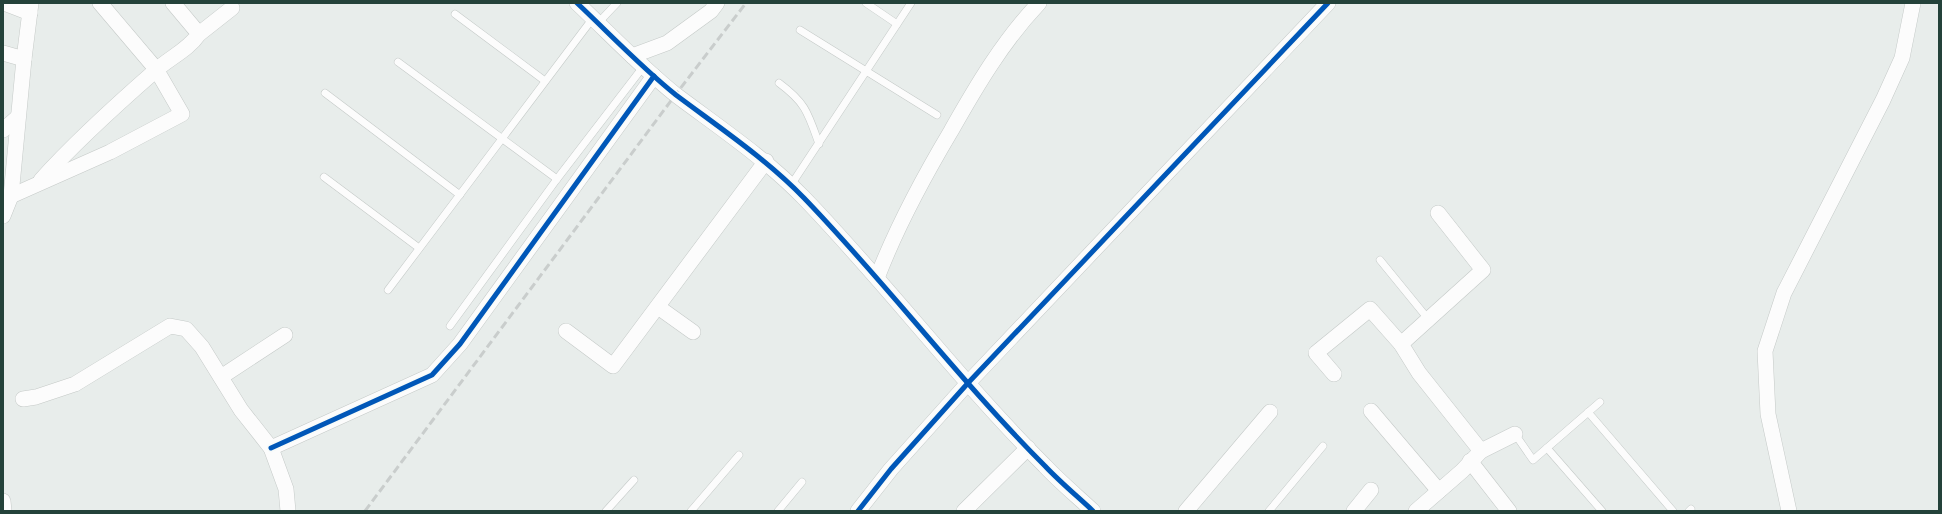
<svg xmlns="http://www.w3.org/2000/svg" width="1942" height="514" font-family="'Roboto Condensed',sans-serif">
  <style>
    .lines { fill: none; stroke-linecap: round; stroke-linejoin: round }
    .lane-casing { stroke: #c5cac8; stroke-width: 8 }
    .street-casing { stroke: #c5cac8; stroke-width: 16 }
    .lane { stroke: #fcfcfc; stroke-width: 7 }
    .street { stroke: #fcfcfc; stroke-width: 15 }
    .rail { stroke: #c9cdcc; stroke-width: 3; stroke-dasharray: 8 4; stroke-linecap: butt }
    .cycleway-casing { stroke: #f7fbf9; stroke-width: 8 }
    .cycleway { stroke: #0057b8; stroke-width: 5 }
  </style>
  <rect width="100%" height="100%" fill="#e8edeb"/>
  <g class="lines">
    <defs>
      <g id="lane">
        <path d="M 866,3 L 897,24"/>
        <path d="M 455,14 L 545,81"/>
        <path d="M 598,23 L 617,3"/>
        <path d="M 800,30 L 937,115"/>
        <path d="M 398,62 L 557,179 L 450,326"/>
        <path d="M 779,83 C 806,103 808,113 819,144"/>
        <path d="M 325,93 L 460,195"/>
        <path d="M 324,177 L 419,248"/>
        <path d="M 557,179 L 643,67"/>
        <path d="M 791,185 L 911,3"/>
        <path d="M 1380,260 L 1429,320"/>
        <path d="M 388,290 L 593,18"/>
        <path d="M 1588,412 L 1673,511"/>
        <path d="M 1515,434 L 1533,460 L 1600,402"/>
        <path d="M 1547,448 L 1602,511"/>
        <path d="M 606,511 L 634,480"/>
        <path d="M 691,511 L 739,455"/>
        <path d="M 778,511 L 802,482"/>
        <path d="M 1269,511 L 1323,446"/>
        <path d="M 1689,511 L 1691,509"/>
      </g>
      <g id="street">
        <path d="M 4,3 L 30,13"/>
        <path d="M 577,3 C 610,34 641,67 676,95 C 720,128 765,158 804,198 C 887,284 960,381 1045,466 C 1060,482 1077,496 1093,511"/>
        <path d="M 199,34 L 232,8"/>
        <path d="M 3,53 L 24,59"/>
        <path d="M 632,56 L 667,43 L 711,11 L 717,3"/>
        <path d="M 3,130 L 18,117"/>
        <path d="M 41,180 C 76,141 115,106 155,71 C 169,58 188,50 199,34 L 173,3"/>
        <path d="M 11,196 L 110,152 L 182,114 L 156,69 L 100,3"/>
        <path d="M 3,216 L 11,196 L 24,59 L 31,3"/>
        <path d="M 877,278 C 897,226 923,178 951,131 C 977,85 1003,41 1039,3"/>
        <path d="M 658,307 L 693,332"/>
        <path d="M 566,331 L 613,366 L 766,161"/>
        <path d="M 1334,374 L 1316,353 L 1370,309 L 1401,344"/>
        <path d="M 221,377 L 285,335"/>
        <path d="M 23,399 L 36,397 L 75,384 L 170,326 L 186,329 L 202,347 L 241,410 L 271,448 L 286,489 L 288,511"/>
        <path d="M 1371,411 L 1439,491"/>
        <path d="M 271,448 L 432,375 L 460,344 L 654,76"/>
        <path d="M 1481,451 L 1515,434"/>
        <path d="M 1470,461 L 1509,511"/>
        <path d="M 3,501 L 4,511"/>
        <path d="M 858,511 L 891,469 L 968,383 L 1328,3"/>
        <path d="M 964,511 L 1028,448"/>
        <path d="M 1186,511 L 1270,412"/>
        <path d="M 1354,511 L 1371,490"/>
        <path d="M 1416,511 L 1462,471 L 1481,451 L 1419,373 L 1401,344 L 1483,270 L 1438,213"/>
        <path d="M 1789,511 L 1768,414 L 1765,351 L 1784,293 L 1883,100 L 1902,58 L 1913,3"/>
      </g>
    </defs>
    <use href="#lane" class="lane-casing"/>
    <use href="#street" class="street-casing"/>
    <use href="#lane" class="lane"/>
    <use href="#street" class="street"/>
    <path class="rail" d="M 365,511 L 676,94 L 746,3"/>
    <defs>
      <g id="cycleway">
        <path d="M 577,3 C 610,34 641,67 676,95 C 720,128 765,158 804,198 C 887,284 960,381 1045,466 C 1060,482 1077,496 1093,511"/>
        <path d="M 271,448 L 432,375 L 460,344 L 654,76"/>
        <path d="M 858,511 L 891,469 L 968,383 L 1328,3"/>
      </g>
    </defs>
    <use href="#cycleway" class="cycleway-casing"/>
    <use href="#cycleway" class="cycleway"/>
  </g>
  <rect width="1942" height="514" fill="none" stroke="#24423a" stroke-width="8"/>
</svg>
